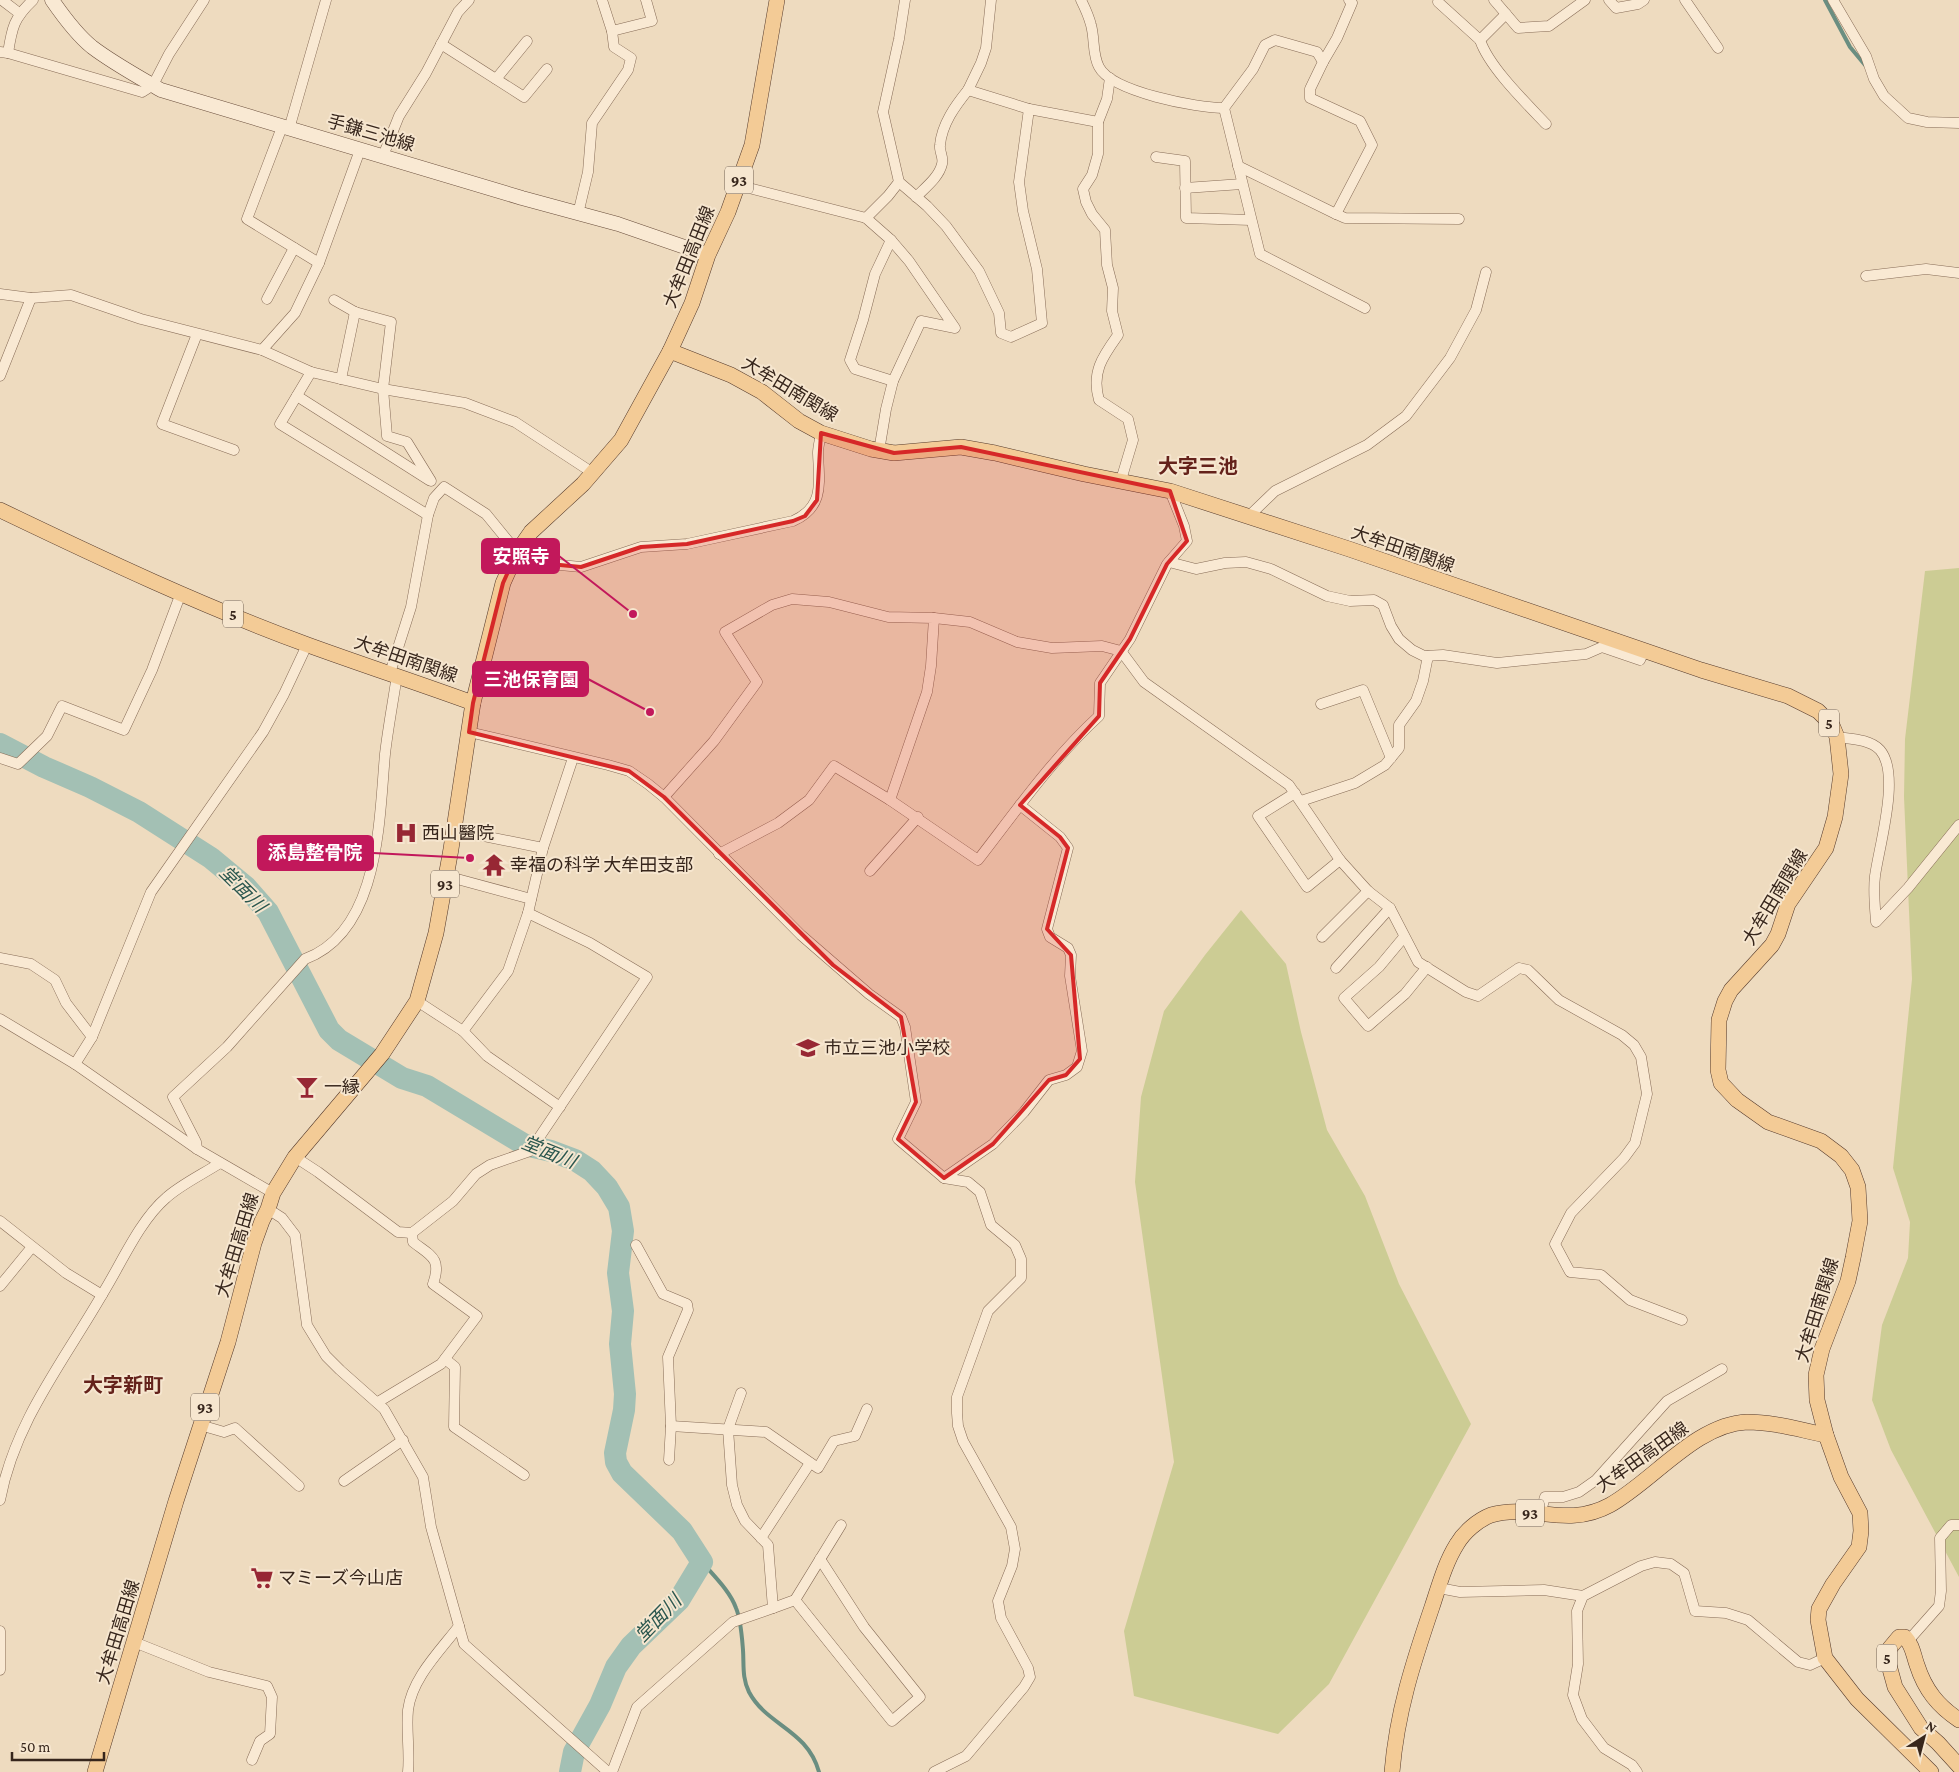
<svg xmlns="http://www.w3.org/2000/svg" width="1959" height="1772" font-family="'Crimson Pro','Noto Sans JP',serif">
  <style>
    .green { fill: #cccc94 }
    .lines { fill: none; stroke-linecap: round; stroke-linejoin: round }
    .stream { stroke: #6a8e81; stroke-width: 4 }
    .river { stroke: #a3c0b4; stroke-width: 22 }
    .minor-casing { stroke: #876c57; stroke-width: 11 }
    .secondary-casing { stroke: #694d3b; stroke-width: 15 }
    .primary-casing { stroke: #553a2c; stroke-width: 16 }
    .minor { stroke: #f9e9d3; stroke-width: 10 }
    .secondary { stroke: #f9e9d3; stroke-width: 14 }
    .primary { stroke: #f3cb96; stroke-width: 15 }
    .marked { fill: #d62828; fill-opacity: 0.2; stroke: #d62828; stroke-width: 4; stroke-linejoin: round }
    .labels { text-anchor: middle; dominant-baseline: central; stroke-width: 4; stroke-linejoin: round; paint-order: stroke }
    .shield { fill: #f6e6cf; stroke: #706052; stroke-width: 1 }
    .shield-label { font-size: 16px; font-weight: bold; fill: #37261c }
    .street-label { font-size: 18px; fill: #37261c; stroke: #f6e6cf }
    .poi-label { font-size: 18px; fill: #37261c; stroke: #f6e6cf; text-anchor: start }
    .water-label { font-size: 19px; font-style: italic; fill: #2b574f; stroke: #f6e6cf }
    .quarter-label { font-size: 20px; font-weight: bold; fill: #64221b; stroke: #f6e6cf }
    .leader { fill: none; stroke: #c2185b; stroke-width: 2 }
    .callout-dot { fill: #c2185b; stroke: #f6e6cf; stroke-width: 2 }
    .callout { fill: #c2185b; stroke: #c2185b; stroke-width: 2 }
    .callout-label { font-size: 19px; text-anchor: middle; font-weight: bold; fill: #fff }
  </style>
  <rect width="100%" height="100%" fill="#eedbbf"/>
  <g class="green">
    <path d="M 1959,568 L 1959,1577 L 1891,1450 L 1872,1400 L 1882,1325 L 1908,1258 L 1910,1222 L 1893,1168 L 1912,979 L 1904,797 L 1905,739 L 1925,571 Z"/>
    <path d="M 1241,910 L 1286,964 L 1301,1032 L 1327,1130 L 1365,1196 L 1399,1284 L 1471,1424 L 1329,1684 L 1278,1734 L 1134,1696 L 1124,1631 L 1174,1462 L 1135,1182 L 1141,1097 L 1164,1011 L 1205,955 Z"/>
  </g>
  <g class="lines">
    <g class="stream">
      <path d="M 1825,0 L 1850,47 L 1865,65"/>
      <path d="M 702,1562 C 714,1576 730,1591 736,1608 C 741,1620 742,1638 743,1650 C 744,1665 742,1678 749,1692 C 767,1726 807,1729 819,1772"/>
    </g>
    <path class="river" d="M 0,744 L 44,767 L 90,787 L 139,812 L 211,858 L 246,887 L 268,912 L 329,1030 L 339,1040 L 402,1078 L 427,1086 L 525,1145 L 551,1151 L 575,1160 L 592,1171 L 607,1187 L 619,1207 L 623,1231 L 618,1273 L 623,1311 L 620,1344 L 625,1394 L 624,1410 L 615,1453 L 616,1462 L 622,1473 L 682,1531 L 702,1562 L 679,1600 L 631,1646 L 616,1667 L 600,1705 L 574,1752 L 570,1772"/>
    <defs>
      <g id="minor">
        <path d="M 2,0 L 19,13"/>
        <path d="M 602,0 L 612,31 L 652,21 L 646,0"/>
        <path d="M 905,0 L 899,39 L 883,112 L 899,182 L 927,206 L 946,226 L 979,271 L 999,313 L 1001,333 L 1011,337 L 1042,323 L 1037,269 L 1023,211 L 1019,182 L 1029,109 L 1098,122"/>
        <path d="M 991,0 L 986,48 L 981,63 L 968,90 L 1029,109"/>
        <path d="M 1081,0 C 1085,8 1089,17 1091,25 C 1095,39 1092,54 1099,67 C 1112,92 1197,108 1224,108 L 1253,69 L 1265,45 L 1275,40 L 1317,52 L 1323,62 L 1310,89 L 1310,98 L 1360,121 L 1372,145 L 1336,214 L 1238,166"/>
        <path d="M 1494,0 L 1518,28 L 1549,26 L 1585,0"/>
        <path d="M 1609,0 L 1616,8 L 1638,4 L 1644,0"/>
        <path d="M 1685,0 L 1718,48"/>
        <path d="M 1833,0 L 1866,56 L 1874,79 L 1884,96 L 1908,118 L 1927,122 L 1959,123"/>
        <path d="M 1438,2 L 1480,40 L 1506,14"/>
        <path d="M 1480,40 C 1489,67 1526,103 1546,124"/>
        <path d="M 441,44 L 524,97 L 547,69"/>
        <path d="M 0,52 L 8,53 L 142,92 L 153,85 L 169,54 L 204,0"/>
        <path d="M 8,53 C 12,27 14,18 33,0"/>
        <path d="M 1323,62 L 1337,38 L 1352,3 L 1349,0"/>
        <path d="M 1110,78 L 1107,99 L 1098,122 L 1098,154 L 1092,175 L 1083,189 L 1086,202 L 1092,214 L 1105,230 L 1107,265 L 1113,288 L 1112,311 L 1118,335 C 1103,356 1091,372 1099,400 L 1128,419 L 1133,440 L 1121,480"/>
        <path d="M 496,79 L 527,41"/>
        <path d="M 1224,108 L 1260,254 L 1365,308"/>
        <path d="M 282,127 L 247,219 L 319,263"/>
        <path d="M 289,129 L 326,0"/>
        <path d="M 383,156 L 399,116 L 426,73 L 458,12 L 469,0"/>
        <path d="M 1156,157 L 1185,161 L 1186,218 L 1251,220"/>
        <path d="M 737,185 L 866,218"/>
        <path d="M 1185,188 L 1242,184"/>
        <path d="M 916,197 C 926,187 939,177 942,164 C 944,158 939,151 940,145 C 942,124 955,106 968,90"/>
        <path d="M 578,214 L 588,172 L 592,123 L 628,70 L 631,58 L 614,47 L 612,31"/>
        <path d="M 1336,214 L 1345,218 L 1459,219"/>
        <path d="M 891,240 L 909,261 L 955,328 L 921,321 L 893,381"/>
        <path d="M 1866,276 L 1926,269 L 1959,273"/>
        <path d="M 0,294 L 31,298 L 71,295 L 141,319 L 262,350 L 311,372 L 280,424 L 428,515"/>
        <path d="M 267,299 L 294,248"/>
        <path d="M 334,300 L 355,312 L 391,322 L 383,389 L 387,436 L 407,442 L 431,481"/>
        <path d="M 197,334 L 162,424 L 234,450"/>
        <path d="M 262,350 L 295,313 L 319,263 L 360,150"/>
        <path d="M 311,372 L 383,389 L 465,403 L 515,422 L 593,473"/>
        <path d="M 0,376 L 31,298"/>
        <path d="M 341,379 L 355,312"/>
        <path d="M 297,396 L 429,480"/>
        <path d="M 879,451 L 886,409 L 893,381 L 855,369 L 850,360 L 863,320 L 875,274 L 891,240 L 866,218 L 888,196 L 899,182"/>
        <path d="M 1249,516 L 1275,491 L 1367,445 L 1406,416 L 1450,358 L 1476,310 L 1486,272"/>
        <path d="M 1169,562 L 1196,569 L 1225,563 L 1246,562 L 1271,569 L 1327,596 L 1350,601 L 1374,600 L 1383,605 L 1391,626 L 1399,639 L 1412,650 L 1424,656 L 1443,655 L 1497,663 L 1586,654 L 1602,647 L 1640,660 L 1644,651"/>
        <path d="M 934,618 L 970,622 L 1017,642 L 1052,648 L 1102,646 L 1121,651 L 1144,682 L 1289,785 L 1340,860 L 1368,891 L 1390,908 L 1418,962 L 1466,992 L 1478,996 L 1519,968 L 1528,970 L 1559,1000 L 1622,1035 L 1634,1045 L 1641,1057 L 1647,1094 L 1635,1143 L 1624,1158 L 1571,1213 L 1555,1244 L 1570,1272 L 1601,1275 L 1630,1300 L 1682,1320"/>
        <path d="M 390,673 L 411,607 L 428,515 L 434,498 L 444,487 L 486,514 L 517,552 L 539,563 L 581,567 L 641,547 L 687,544 L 793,521 C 825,507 819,482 818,453 C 818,447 820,440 821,433"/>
        <path d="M 1321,704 L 1363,690 L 1391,758"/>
        <path d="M 469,732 L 608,765 L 629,771 L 648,784 L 664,797 L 801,935 L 869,994 L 901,1017 L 905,1027 L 916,1102 L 898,1139 L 944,1178 L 968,1182 L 980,1192 L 991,1225 L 1015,1245 L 1021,1259 L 1021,1278 L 988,1311 L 957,1397 L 957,1413 L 958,1426 L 963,1441 L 1011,1527 L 1015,1549 L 1012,1566 L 998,1601 L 1001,1618 L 1028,1668 L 1030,1677 L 1024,1687 L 966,1756 L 934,1772"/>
        <path d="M 1837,737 C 1851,739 1870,739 1880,750 C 1901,774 1879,846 1875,876 C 1873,891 1875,907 1876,922 L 1908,888 L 1959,825"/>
        <path d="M 0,758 L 18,764 L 47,736 L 62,706 L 124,730 L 152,670 L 181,593"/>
        <path d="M 1295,793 L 1258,816 L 1307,887 L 1340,860"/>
        <path d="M 664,797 L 714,741 L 757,682 L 725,632 L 772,605 L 792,599 L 829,602 L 888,617 L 934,618 L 931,666 L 927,692 L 890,800 L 978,860 C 1016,811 1053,758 1099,716 L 1100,683 L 1130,639 L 1167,564 L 1187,541 L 1184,526 L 1170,491"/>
        <path d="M 1301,801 L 1355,783 L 1385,765 L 1399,748 L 1399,725 L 1416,701 L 1423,681 L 1428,656"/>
        <path d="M 454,830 L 543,848"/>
        <path d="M 719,854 L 778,823 L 809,800 L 834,766 L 890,800"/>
        <path d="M 870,871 L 918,817"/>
        <path d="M 446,876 L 531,899"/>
        <path d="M 1322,937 L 1368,891"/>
        <path d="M 1404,937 L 1379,967 L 1344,998 L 1368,1026 L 1405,994 L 1427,967"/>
        <path d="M 0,958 L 31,964 L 55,980 L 66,1003 L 92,1037"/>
        <path d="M 1336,968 L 1390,908"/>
        <path d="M 417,1001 L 463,1031 L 487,1056 L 560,1107"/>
        <path d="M 0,1019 L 75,1064 L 197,1149 L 273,1193"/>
        <path d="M 463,1031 L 508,971 L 528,913 L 543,848 L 573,758"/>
        <path d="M 75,1064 L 92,1037 L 151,892 L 263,732 L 284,694 L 307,645"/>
        <path d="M 197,1149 L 196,1142 L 173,1097 L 227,1047 L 305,959 C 380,931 379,820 385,754 C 388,728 393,702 397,675"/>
        <path d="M 295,1157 L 318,1172 L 398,1232 L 412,1233 L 453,1201 L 476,1174 L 490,1165 L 530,1151 L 647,977 L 590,943 L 528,913"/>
        <path d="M 944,1178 L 993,1144 L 1024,1112 L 1049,1080 L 1066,1075 L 1077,1067 L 1082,1051 L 1070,976 L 1071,955 L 1068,948 L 1050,937 L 1047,929 L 1068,848 L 1060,837 L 1020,805"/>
        <path d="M 268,1209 L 282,1218 L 295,1235 L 307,1325 L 326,1356 L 340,1370 L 384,1409 L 423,1477 L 431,1527 L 464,1644 L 608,1772"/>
        <path d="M 0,1221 L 66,1273 L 102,1295"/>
        <path d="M 636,1245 L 663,1294 L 687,1304 L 688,1310 L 668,1357 L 671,1426 L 669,1460"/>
        <path d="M 0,1286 L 32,1247"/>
        <path d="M 445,1359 L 455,1367 L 454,1427 L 524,1475"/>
        <path d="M 378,1402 L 441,1364 L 477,1316 L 433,1284 C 442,1258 431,1256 413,1242 L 412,1233"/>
        <path d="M 200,1425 L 224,1432 L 235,1428 L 299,1486"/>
        <path d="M 671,1426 L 766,1432 L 818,1468 L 834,1441 L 855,1436 L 867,1409"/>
        <path d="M 344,1481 L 403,1440"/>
        <path d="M 0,1500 C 15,1421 64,1361 103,1293 C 121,1264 140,1220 166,1198 C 180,1185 203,1174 220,1163"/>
        <path d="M 1540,1514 L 1545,1497 L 1563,1497 L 1579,1492 L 1596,1480 L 1667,1401 L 1722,1369"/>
        <path d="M 761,1538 L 810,1463"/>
        <path d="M 1439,1588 L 1460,1592 L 1544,1590 L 1583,1596"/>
        <path d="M 795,1600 L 892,1721 L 920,1697 L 864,1627 L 820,1559"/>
        <path d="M 773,1608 L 795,1600 L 841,1525"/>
        <path d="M 0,1631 L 0,1670"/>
        <path d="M 1908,1641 L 1939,1606 L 1941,1591 L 1940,1538 L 1951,1525 L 1959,1525"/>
        <path d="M 134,1642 L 209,1672 L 267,1686 L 272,1697 L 270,1734 L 260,1741 L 252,1760"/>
        <path d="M 408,1772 C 410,1752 406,1731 408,1710 C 412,1678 440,1651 459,1626"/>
        <path d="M 612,1772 L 637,1707 L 733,1622 L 773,1608 L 768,1545 L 745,1521 L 737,1505 L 732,1485 L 728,1429 L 741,1393"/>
        <path d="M 1637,1772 L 1632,1765 L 1604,1748 L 1582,1719 L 1573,1695 L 1578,1664 L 1577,1611 L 1583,1596 L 1641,1566 L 1655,1562 L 1671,1564 L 1684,1573 L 1695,1611 L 1726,1613 L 1748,1620 L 1798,1662 L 1810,1665 L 1825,1658"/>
      </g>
      <path id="secondary" d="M 52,0 C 63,16 76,34 92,47 C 113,63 137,76 161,90 L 522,198 L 618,224 L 708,255"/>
      <g id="primary">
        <path d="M 670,351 L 731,375 L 762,392 L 799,421 L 821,433 L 871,449 L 894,453 L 961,447 L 995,453 L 1084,474 L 1170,491 L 1349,549 L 1701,670 L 1788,696 L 1818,711 L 1832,725 L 1837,737 L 1841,774 L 1835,817 L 1826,848 L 1788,904 L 1778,934 L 1772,945 L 1731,990 L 1725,1001 L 1719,1020 L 1718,1070 L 1721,1083 L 1737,1100 L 1768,1122 L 1821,1141 L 1841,1156 L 1852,1170 L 1858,1187 L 1860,1221 L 1853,1258 L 1848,1281 L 1822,1349 L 1816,1375 L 1817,1400 L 1826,1435 L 1841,1477 L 1860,1513 L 1861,1531 L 1859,1547 L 1833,1584 L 1819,1609 L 1818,1620 L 1825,1658 L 1857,1699 L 1931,1772"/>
        <path d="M 0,510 C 100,558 204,607 308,645 C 363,665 418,683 473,703"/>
        <path d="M 1959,1720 C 1938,1706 1925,1690 1917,1665 C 1913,1654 1913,1646 1905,1637 L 1899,1637 L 1889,1649 L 1887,1658 L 1895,1687 L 1921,1728 L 1938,1743 L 1959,1766"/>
        <path d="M 95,1772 L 176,1501 L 228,1342 L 254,1243 L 262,1221 L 268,1209 L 273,1193 L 295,1157 L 382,1054 L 417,1001 L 436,933 L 451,849 L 473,703 L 503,583 L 517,552 L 531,532 L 583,484 L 621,440 L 670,351 L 692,303 L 708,255 L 728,212 L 752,145 L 777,0"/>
        <path d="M 1392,1772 C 1397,1712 1413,1663 1432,1607 C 1439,1586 1445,1563 1457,1544 C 1464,1532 1478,1520 1491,1515 C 1531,1503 1566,1529 1610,1505 C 1653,1481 1696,1424 1747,1422 C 1774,1422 1800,1430 1826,1435"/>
      </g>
    </defs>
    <use href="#minor" class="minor-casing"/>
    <use href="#secondary" class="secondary-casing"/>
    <use href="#primary" class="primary-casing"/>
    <use href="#minor" class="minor"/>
    <use href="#secondary" class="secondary"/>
    <use href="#primary" class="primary"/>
  </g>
  <path class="marked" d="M 821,433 L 894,453 L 961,447 L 1170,491 L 1187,541 L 1167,564 L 1130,639 L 1100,683 L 1099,716 L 1020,805 L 1060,837 L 1068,848 L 1047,929 L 1071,955 L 1080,1059 L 1066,1075 L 1049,1080 L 993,1144 L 944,1178 L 898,1139 L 916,1102 L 901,1017 L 833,965 L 664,797 L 629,771 L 469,732 L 473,703 L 503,583 L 517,552 L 539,563 L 581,567 L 641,547 L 687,544 L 793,521 L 805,516 L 817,500 Z"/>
  <defs>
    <symbol id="hospital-bare" viewBox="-9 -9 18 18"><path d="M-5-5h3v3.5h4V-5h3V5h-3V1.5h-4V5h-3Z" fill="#972734" stroke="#f6e6cf" stroke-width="2.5" paint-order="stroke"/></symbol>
    <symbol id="temple-bare" viewBox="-9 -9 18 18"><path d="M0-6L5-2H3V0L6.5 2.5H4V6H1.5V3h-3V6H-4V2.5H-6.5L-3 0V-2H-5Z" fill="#972734" stroke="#f6e6cf" stroke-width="2.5" paint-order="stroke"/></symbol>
    <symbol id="school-bare" viewBox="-9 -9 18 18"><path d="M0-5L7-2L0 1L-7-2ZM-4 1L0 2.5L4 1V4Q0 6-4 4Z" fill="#972734" stroke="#f6e6cf" stroke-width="2.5" paint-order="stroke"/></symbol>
    <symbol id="bar-bare" viewBox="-9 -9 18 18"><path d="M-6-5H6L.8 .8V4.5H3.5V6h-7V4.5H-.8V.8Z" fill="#972734" stroke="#f6e6cf" stroke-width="2.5" paint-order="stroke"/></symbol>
    <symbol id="supermarket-bare" viewBox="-9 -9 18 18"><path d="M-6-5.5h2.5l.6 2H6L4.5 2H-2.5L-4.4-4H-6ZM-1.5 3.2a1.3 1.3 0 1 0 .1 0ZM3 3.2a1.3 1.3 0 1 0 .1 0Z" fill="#972734" stroke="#f6e6cf" stroke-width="2.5" paint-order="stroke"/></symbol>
  </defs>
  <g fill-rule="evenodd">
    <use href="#hospital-bare" x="390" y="817" width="32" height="32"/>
    <use href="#temple-bare" x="478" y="849" width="32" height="32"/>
    <use href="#school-bare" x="792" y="1032" width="32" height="32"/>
    <use href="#bar-bare" x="291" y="1071" width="32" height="32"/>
    <use href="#supermarket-bare" x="246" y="1562" width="32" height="32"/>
  </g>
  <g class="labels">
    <g class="shield">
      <rect x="725" y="166.5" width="28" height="27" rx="4"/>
      <rect x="223" y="600.5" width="20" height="27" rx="4"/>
      <rect x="1819" y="709.5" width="20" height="27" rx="4"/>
      <rect x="431" y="870.5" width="28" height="27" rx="4"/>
      <rect x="191" y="1393.5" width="28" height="27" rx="4"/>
      <rect x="1516" y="1499.5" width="28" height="27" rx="4"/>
      <rect x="1877" y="1644.5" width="20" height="27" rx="4"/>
    </g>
    <g class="shield-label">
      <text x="739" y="180">93</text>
      <text x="233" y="614">5</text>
      <text x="1829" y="723">5</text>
      <text x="445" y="884">93</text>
      <text x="205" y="1407">93</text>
      <text x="1530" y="1513">93</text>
      <text x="1887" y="1658">5</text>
    </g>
    <g class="street-label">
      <text transform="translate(371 133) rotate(16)">手鎌三池線</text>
      <text transform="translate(689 257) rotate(-68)">大牟田高田線</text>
      <text transform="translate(790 389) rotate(31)">大牟田南関線</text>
      <text transform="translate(1403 549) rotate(19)">大牟田南関線</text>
      <text transform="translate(406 659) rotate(19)">大牟田南関線</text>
      <text transform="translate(1775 897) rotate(-59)">大牟田南関線</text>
      <text transform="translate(237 1245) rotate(-73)">大牟田高田線</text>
      <text transform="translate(1817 1310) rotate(-73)">大牟田南関線</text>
      <text transform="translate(1642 1457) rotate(-35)">大牟田高田線</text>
      <text transform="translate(118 1632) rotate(-73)">大牟田高田線</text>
    </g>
    <g class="poi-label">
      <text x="422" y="833">西山醫院</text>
      <text x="510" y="865">幸福の科学 大牟田支部</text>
      <text x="824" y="1048">市立三池小学校</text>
      <text x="324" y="1087">一縁</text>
      <text x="278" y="1578">マミーズ今山店</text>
    </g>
    <g class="water-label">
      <text transform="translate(243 889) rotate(45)">堂面川</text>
      <text transform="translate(549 1152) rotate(22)">堂面川</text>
      <text transform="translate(658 1618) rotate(-46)">堂面川</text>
    </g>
    <g class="quarter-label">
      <text x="1198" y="466">大字三池</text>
      <text x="123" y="1385">大字新町</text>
    </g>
  </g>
  <path class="leader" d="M633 614L559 556M650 712L588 679M470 858L373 853"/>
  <g class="callout-dot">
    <circle cx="633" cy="614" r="5"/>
    <circle cx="650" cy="712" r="5"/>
    <circle cx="470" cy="858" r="5"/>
  </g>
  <g class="callout">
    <rect x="482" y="539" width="77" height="34" rx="5"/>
    <rect x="473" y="662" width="115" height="34" rx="5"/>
    <rect x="258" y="836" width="115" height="34" rx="5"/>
  </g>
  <g class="callout-label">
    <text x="521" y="563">安照寺</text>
    <text x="531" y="686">三池保育園</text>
    <text x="315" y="859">添島整骨院</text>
  </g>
  <g transform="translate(1924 1737) rotate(36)" stroke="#f6e6cf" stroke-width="4" paint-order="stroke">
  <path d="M0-4L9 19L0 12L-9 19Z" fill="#37261c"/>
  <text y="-8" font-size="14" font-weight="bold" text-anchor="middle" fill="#37261c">N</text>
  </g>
  <path d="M12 1752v8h92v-8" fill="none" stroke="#37261c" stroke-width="2.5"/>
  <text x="20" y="1752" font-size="15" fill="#37261c" stroke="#f6e6cf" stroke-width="4" paint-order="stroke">50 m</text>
</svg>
